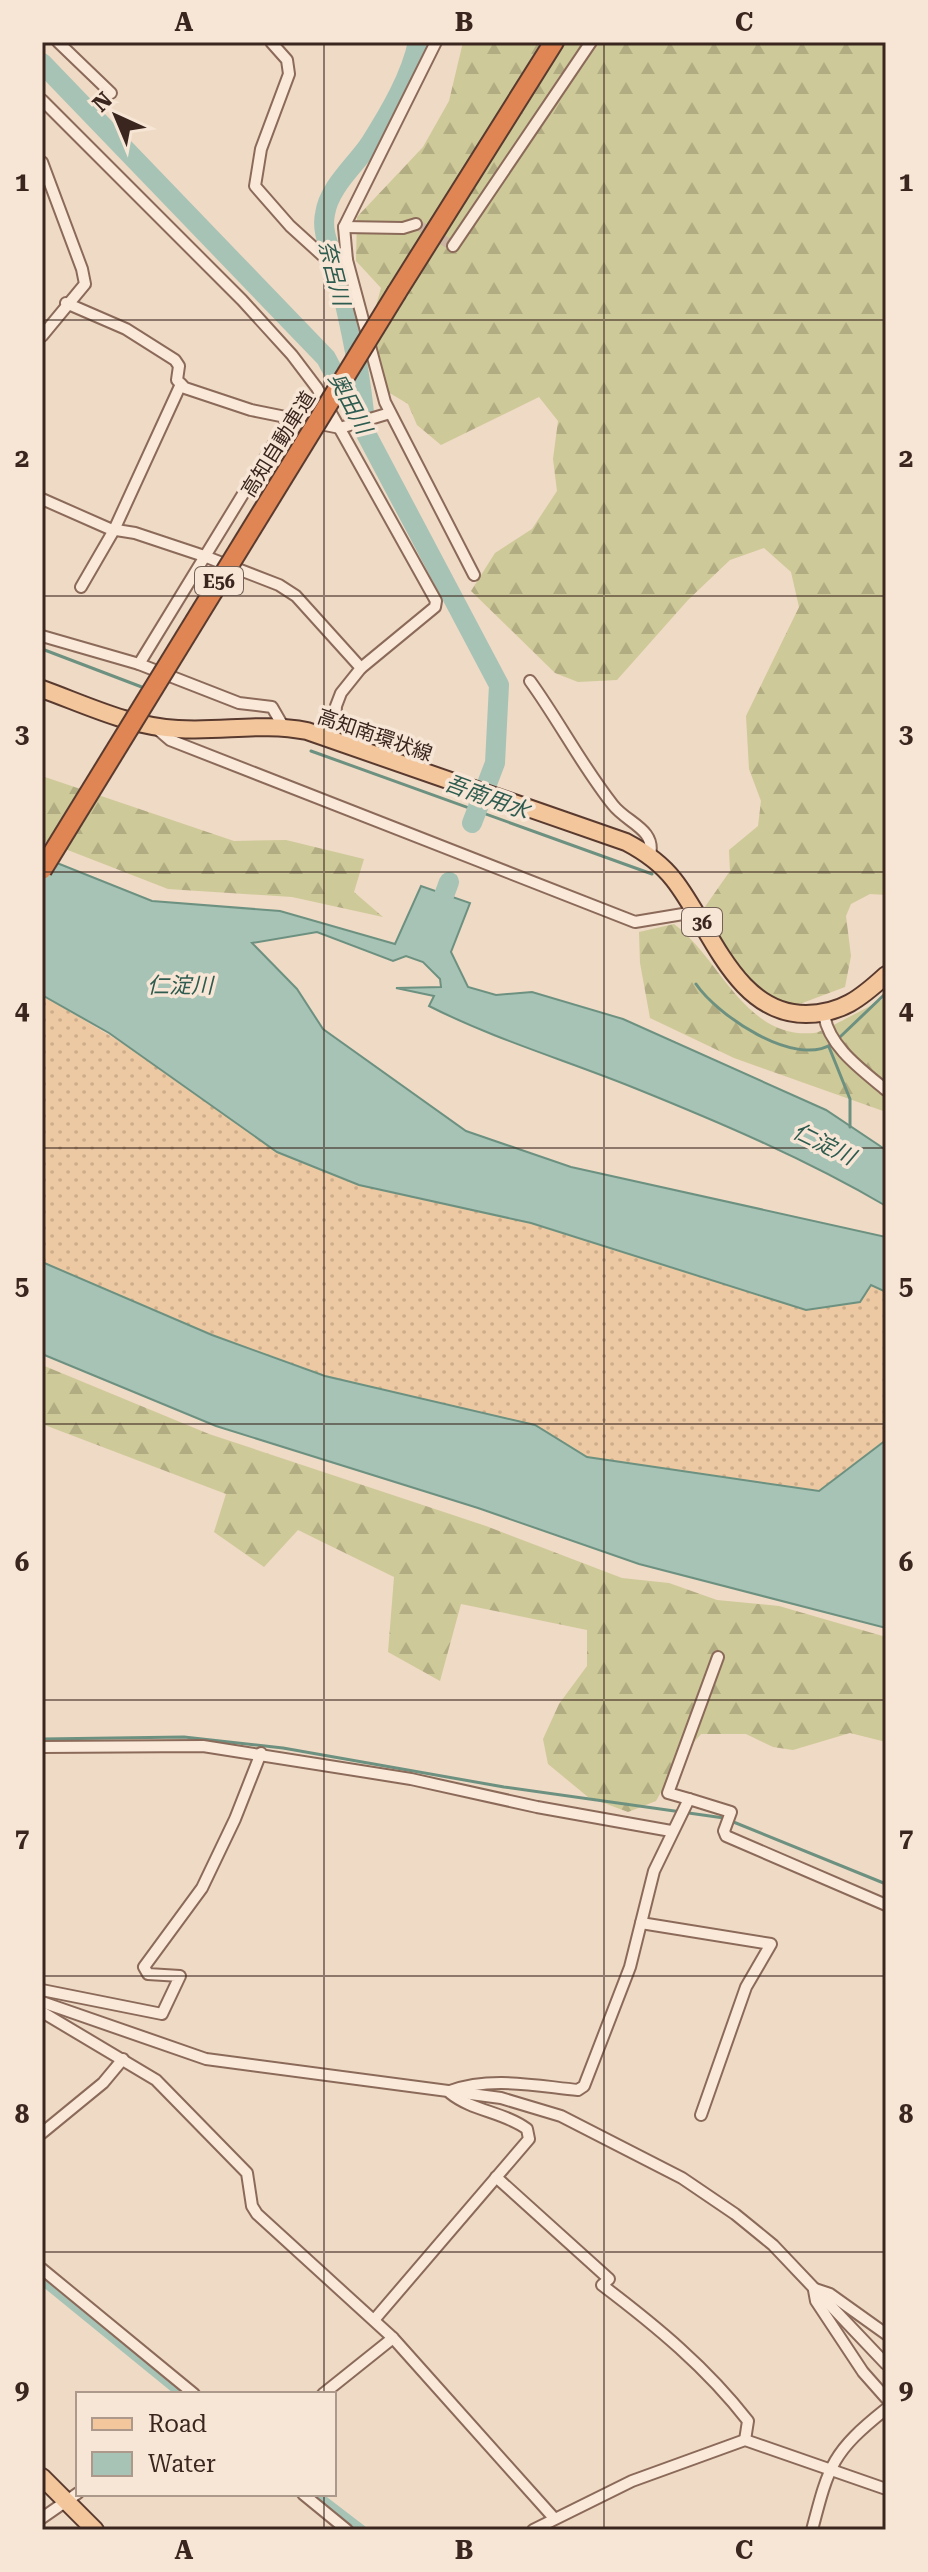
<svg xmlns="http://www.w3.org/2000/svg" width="928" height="2572" font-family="'Roboto Serif','Noto Sans JP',serif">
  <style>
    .forest { fill: url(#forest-firs) }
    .sand { fill: url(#sand-dots) }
    .water { fill: #a7c3b5; stroke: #6d9181; stroke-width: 2 }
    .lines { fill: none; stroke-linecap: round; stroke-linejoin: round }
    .stream { stroke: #6d9181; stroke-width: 3 }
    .canal { stroke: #a7c3b5; stroke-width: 11 }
    .river { stroke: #a7c3b5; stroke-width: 20 }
    .street-tunnel { stroke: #cbb6a4; stroke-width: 10; stroke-dasharray: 10 5; stroke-linecap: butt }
    .street-casing { stroke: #8b6a5a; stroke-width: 14 }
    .primary-casing { stroke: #593a2f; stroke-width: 20 }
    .highway-casing { stroke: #593a2f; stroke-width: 22 }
    .street { stroke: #fae9d9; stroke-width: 10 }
    .primary { stroke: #f3c69c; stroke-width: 16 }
    .highway { stroke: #e08654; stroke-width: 18 }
    .highway-bridge-casing { stroke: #593a2f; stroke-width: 22; stroke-linecap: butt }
    .highway-bridge { stroke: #e08654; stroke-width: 18 }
    .grid { fill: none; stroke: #3b261f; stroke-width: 2; stroke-opacity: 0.55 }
    .labels { text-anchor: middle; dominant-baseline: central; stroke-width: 7; stroke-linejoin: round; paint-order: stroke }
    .shield { fill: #f7e6d5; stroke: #736056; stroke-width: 2 }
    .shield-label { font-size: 18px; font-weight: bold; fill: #3b261f }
    .street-label { font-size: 20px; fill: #3b261f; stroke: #f7e6d5 }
    .water-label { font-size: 22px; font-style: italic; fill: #2e5b4f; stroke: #f7e6d5 }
    .neatline { fill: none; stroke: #3b261f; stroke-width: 3 }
    .grid-label { font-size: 26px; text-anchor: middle; font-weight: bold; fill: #3b261f }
  </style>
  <defs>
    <pattern id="forest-firs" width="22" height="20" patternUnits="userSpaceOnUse" patternTransform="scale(2)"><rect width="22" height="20" fill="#cec998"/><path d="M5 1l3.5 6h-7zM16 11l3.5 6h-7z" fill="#b2ac83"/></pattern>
    <pattern id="sand-dots" width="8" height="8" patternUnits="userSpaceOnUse" patternTransform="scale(2)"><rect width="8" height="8" fill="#ecc9a2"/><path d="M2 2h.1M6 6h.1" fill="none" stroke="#cbac8b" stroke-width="1.8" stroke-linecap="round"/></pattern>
  </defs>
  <rect width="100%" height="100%" fill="#efdac5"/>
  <g class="forest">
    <path d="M 463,42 L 886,42 L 886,895 L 870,894 L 851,904 L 846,916 L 851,956 L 845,987 L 789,1008 C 738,981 733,954 702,911 L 730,871 L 729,850 L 758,826 L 761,801 L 749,769 L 746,716 L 799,607 L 791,572 L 764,548 L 730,560 L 688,600 L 617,680 L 578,682 L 555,673 L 471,591 L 495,553 L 532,529 L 557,491 L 553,459 L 558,421 L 539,397 L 441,445 L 417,425 L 408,404 L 378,386 L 362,356 L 381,288 L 356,261 L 357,217 L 423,147 L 449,101 Z"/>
    <path d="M 42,776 L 234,841 L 286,840 L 364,859 L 354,892 L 383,917 L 292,897 L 168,889 L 42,840 Z"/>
    <path d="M 674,924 C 721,959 744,1039 814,1033 C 824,1032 872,1004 886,998 L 886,1112 L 734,1058 L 650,1018 L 640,963 L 639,932 Z"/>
    <path d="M 42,1365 L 209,1434 L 486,1526 L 622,1578 L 669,1583 L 717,1600 L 779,1606 L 886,1637 L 886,1742 L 850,1733 L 793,1750 L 773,1747 L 746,1734 L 701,1734 L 680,1758 L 656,1801 L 628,1812 L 588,1797 L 548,1764 L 543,1739 L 559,1704 L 587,1666 L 587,1630 L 461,1604 L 440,1681 L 388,1652 L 394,1577 L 298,1530 L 264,1567 L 214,1532 L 226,1494 L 42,1424 Z"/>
  </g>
  <path class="sand" d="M 42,995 L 359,1185 L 531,1223 L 871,1285 L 886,1292 L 886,1440 L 819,1491 L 587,1457 L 535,1425 L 325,1376 L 212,1335 L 42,1262 Z"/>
  <g class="water">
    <path d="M 42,857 L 152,901 L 280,911 L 395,944 L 421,886 L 470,903 L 451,952 L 468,987 L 496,995 L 532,992 L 623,1019 L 826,1110 L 886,1150 L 886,1206 C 806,1159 719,1122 632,1087 C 565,1060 494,1039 429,1006 L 434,996 L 396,988 L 441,987 L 440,979 L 423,962 L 406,956 L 393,961 L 317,932 L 252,943 L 297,989 L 323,1029 L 466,1131 L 571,1167 L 886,1237 L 886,1292 L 871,1285 L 860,1302 L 806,1310 L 531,1223 L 359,1185 L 277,1152 L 109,1033 L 42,995 Z"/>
    <path d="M 42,1262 L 212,1335 L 325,1376 L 535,1425 L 587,1457 L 819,1491 L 886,1440 L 886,1628 L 639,1564 L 478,1508 L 216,1426 L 42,1354 Z"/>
  </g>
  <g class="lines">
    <g class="stream">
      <path d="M 42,649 L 147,689"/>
      <path d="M 311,751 L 652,874"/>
      <path d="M 696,984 C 717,1015 794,1068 832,1044"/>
      <path d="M 840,1037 L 886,993"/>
      <path d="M 829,1047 L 850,1099 L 850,1127"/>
      <path d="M 42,1739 L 184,1737 L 283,1748 L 504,1787 L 724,1818"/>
      <path d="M 731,1821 L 886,1884"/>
    </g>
    <g class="canal">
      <path d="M 42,2279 L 183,2394"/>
      <path d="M 314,2494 L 361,2530"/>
    </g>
    <g class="river">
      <path d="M 42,63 L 326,358 L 499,685 L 495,763 L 472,823"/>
      <path d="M 365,424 C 361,372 349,318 336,267 C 331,249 321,233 325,214 C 329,186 357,164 371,142 C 390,112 411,76 418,42"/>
      <path d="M 435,920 L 449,882"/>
    </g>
    <path class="street-tunnel" d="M 416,224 L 453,246"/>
    <defs>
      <g id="street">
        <path d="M 58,42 L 111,93"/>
        <path d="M 271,42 L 287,60 L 289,74 L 261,149 L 255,186 L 290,226 L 323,256 L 347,260"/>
        <path d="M 436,42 L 344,227 L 347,260 L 385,402 L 474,575"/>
        <path d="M 42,100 L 242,300 L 292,355 L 317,388 L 436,601 L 435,607 L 361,668"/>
        <path d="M 42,162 L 82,269 L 85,284 L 42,336"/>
        <path d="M 344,227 L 403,228 L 416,224"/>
        <path d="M 453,246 L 591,42"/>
        <path d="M 66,303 L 126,329 L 175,360 L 179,366 L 177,380 L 185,388 L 251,410 L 340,428 L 390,413"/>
        <path d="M 42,499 L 110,529 L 135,533 L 204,556 L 279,585 L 296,596 L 361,668 L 341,693 L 336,706 L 334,741"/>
        <path d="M 81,587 L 114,530 L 181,384"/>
        <path d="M 42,636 L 139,664 L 239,703 L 272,707 L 283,726"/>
        <path d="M 139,664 L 289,419"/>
        <path d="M 530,681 C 559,721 582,766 613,805 C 627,823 656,829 650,855"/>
        <path d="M 156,728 L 170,740 L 635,922 L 695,912"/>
        <path d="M 824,1014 C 828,1046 862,1070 886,1090"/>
        <path d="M 42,1747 L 203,1746 L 411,1779 L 537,1807 L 671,1831"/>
        <path d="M 689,1799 L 731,1812 L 724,1831 L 726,1836 L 886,1905"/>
        <path d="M 641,1923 L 771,1944 L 746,1987 L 701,2115"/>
        <path d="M 42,1990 L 162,2014 L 180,1976 L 148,1974 L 144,1967 L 202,1888 L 235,1819 L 261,1753"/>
        <path d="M 42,2002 L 206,2059 L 501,2098 L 561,2116 L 682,2178 L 735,2214 L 773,2245 L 886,2364"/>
        <path d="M 42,2012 L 156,2080 L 247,2173 L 252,2206 L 257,2214 L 393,2338 L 553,2517"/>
        <path d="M 450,2091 C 491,2076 536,2086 578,2090 L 584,2086 L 630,1967 L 654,1871 L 689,1799 L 668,1793 L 718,1657"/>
        <path d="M 42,2133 L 103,2083 L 123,2059"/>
        <path d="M 496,2177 L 609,2279 L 602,2285 C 656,2326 706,2367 748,2421 L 745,2440"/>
        <path d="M 42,2269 L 194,2394"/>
        <path d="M 815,2289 L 830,2294 L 886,2334"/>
        <path d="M 814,2290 L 816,2301 L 863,2372 L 886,2398"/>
        <path d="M 374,2320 L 529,2139 L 527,2129 C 504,2112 472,2111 450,2093"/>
        <path d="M 323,2394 L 393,2338"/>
        <path d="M 303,2494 L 347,2530"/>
        <path d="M 42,2518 L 78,2493"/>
        <path d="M 533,2530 L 632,2481 L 745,2440 L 886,2489"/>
        <path d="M 812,2530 C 829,2465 832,2452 886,2409"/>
      </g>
      <g id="primary">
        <path d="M 42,689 C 86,705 131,727 178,729 C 222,732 263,722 307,731 L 626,842 C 645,852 661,863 674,880 C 711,927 735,1014 806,1014 C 841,1014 861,998 886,975"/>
        <path d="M 42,2477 L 95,2530"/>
      </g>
      <path id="highway" d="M 397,292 L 554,42"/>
    </defs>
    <use href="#street" class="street-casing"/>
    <use href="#primary" class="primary-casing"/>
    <use href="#highway" class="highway-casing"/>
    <use href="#street" class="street"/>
    <use href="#primary" class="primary"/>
    <use href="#highway" class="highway"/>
    <defs>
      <path id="highway-bridge" d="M 42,870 L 397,292"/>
    </defs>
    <use href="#highway-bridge" class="highway-bridge-casing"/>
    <use href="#highway-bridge" class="highway-bridge"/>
  </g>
  <path class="grid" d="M 324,42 L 324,2394M 604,42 L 604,2530M 42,320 L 886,320M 42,596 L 886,596M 42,872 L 886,872M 42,1148 L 886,1148M 42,1424 L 886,1424M 42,1700 L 886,1700M 42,1976 L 886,1976M 42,2252 L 886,2252M 324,2494 L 324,2530"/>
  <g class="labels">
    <g class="shield">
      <rect x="195" y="567" width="48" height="28" rx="6"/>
      <rect x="682" y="908" width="40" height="28" rx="6"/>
    </g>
    <g class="shield-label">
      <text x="219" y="581">E56</text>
      <text x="702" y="922">36</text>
    </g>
    <g class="street-label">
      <text transform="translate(278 444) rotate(-58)">高知自動車道</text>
      <text transform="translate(375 735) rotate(19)">高知南環状線</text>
    </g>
    <g class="water-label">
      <text transform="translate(334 273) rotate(76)">奈呂川</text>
      <text transform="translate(350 403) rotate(62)">奥田川</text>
      <text transform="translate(487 797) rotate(20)">吾南用水</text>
      <text x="180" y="985">仁淀川</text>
      <text transform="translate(824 1144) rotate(26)">仁淀川</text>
    </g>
  </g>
  <rect width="928" height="2572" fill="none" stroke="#f7e6d5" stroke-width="88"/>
  <rect x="76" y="2392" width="260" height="104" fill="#f7e6d5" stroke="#ac998c" stroke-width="2"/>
  <rect x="92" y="2418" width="40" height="12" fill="#f3c69c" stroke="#ac998c" stroke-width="2"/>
  <text x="148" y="2432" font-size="24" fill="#3b261f">Road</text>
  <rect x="92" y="2452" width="40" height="24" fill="#a7c3b5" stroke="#ac998c" stroke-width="2"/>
  <text x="148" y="2472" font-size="24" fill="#3b261f">Water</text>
  <g transform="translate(116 116) rotate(316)" stroke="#f7e6d5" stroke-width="6" paint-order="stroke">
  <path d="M0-6L14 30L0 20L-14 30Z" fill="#3b261f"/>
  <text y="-12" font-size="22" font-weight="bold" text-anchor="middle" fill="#3b261f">N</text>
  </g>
  <rect x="44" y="44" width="840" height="2484" class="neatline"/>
  <g class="grid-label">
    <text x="184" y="31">A</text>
    <text x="464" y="31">B</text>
    <text x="744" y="31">C</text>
    <text x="22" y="191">1</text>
    <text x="906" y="191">1</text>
    <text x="22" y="467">2</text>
    <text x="906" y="467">2</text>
    <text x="22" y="743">3</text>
    <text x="906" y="743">3</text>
    <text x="22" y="1019">4</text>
    <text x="906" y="1019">4</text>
    <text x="22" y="1295">5</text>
    <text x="906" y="1295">5</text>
    <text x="22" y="1571">6</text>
    <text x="906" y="1571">6</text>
    <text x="22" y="1847">7</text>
    <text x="906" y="1847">7</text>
    <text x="22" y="2123">8</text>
    <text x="906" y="2123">8</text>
    <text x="22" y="2399">9</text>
    <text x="906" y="2399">9</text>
    <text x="184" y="2559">A</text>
    <text x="464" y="2559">B</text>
    <text x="744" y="2559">C</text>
  </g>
</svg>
